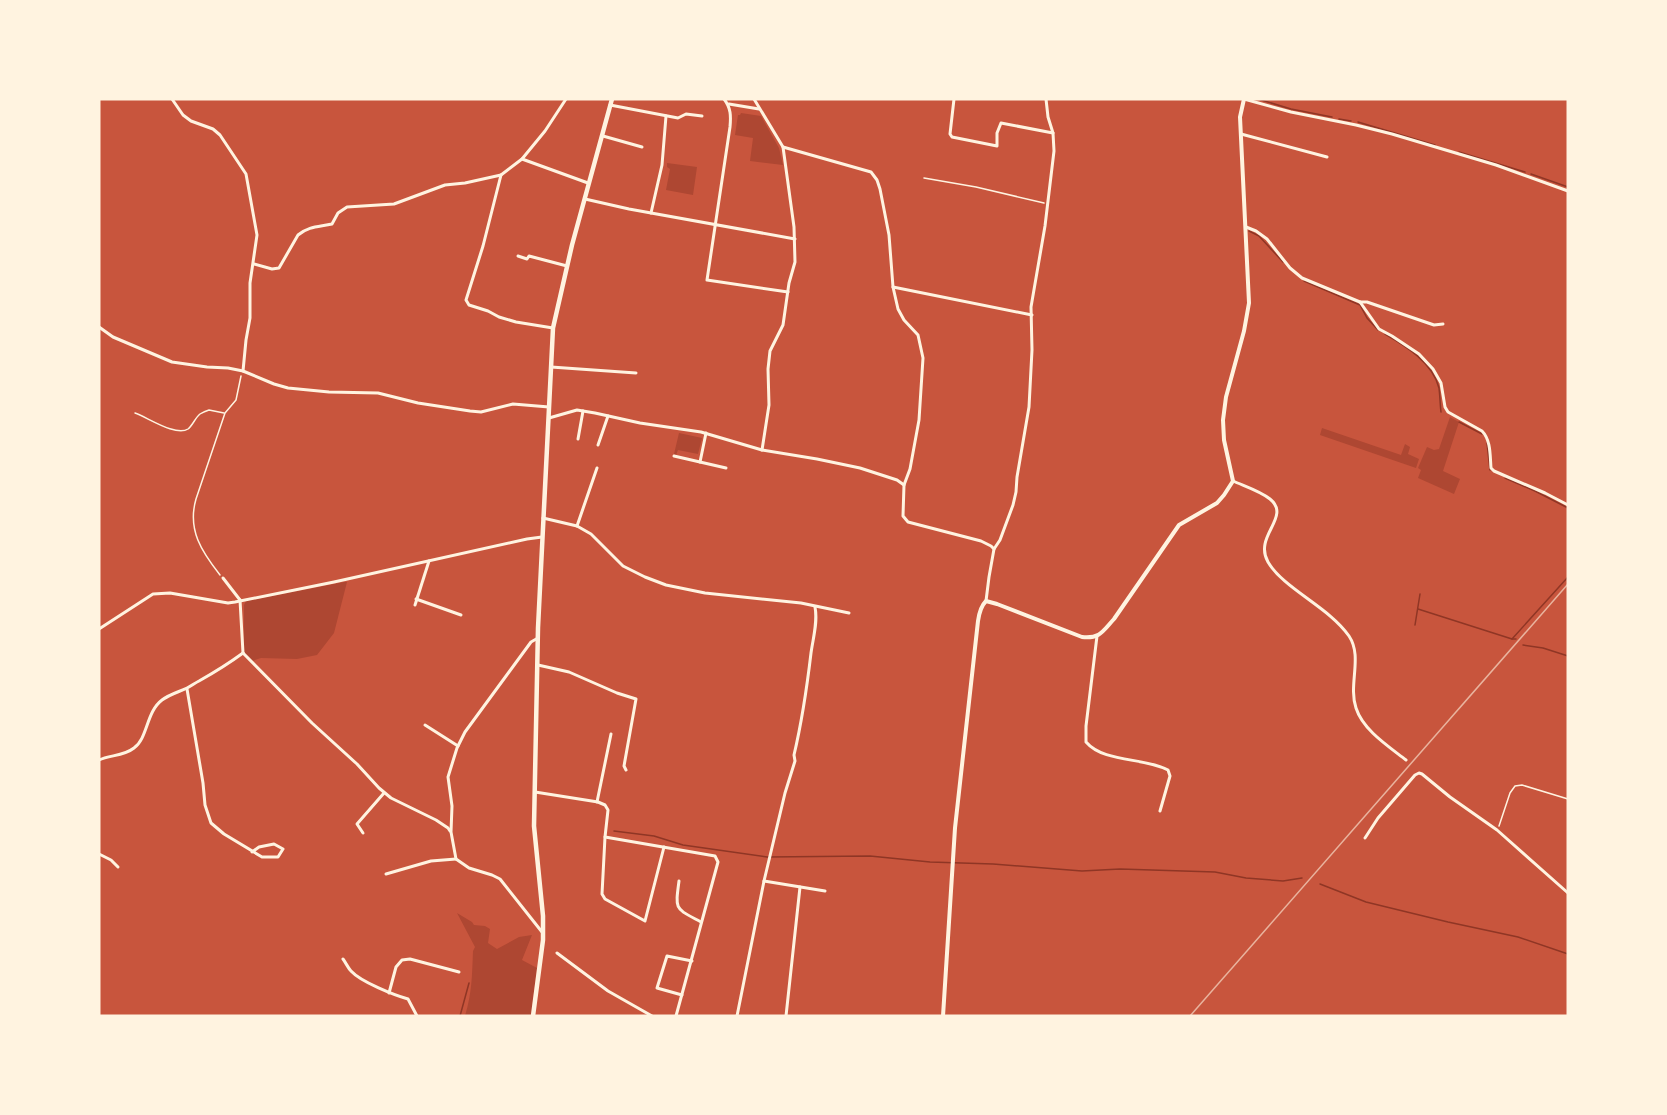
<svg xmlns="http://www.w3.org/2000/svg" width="1667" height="1115" font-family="'DM Sans',sans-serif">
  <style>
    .green { fill: #ae4732 }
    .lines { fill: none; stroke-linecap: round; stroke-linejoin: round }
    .stream { stroke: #8f3625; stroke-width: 1.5 }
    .path { stroke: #fff3e0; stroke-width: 1.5 }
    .minor { stroke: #fff3e0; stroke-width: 3 }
    .tertiary { stroke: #fff3e0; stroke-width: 4 }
    .primary { stroke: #fff3e0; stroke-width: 4.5 }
    .rail { stroke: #e9b49f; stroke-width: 1.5 }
  </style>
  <rect width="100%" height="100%" fill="#c8553d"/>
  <g class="green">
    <path d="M 741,113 L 761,116 L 779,148 L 783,165 L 750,161 L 753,138 L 735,135 L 738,115 L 740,115 Z"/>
    <path d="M 667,163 L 697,167 L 693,195 L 666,190 L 670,169 L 667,167 Z"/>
    <path d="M 1450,417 L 1459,422 L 1443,471 L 1460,479 L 1454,494 L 1418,478 L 1421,470 L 1418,468 L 1427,447 L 1434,450 L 1439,449 Z"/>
    <path d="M 1322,428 L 1401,455 L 1405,444 L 1410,447 L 1408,454 L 1419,459 L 1416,468 L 1320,435 Z"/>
    <path d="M 679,433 L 702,438 L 698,454 L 678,450 L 676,455 L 674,454 Z"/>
    <path d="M 344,582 L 347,582 L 334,633 L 317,655 L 297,659 L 261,658 L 252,661 L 244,653 L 244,605 L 246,601 Z"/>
    <path d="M 457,913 L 472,922 L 474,925 L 485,926 L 490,929 L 488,943 L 497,949 L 519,937 L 532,935 L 522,960 L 537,968 L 531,1016 L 465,1016 C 472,992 472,976 473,951 L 475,947 Z"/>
  </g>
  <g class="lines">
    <g class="stream">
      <path d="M 1258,99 L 1291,109 L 1332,117"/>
      <path d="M 1339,119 L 1351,121"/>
      <path d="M 1358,122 L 1435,145"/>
      <path d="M 1459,152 L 1525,172"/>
      <path d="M 1531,174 L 1568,187"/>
      <path d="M 1249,231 L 1259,236 L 1283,262"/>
      <path d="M 1304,281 L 1360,305 L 1367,318 L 1378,330"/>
      <path d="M 1385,334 C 1406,346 1433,363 1439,388 C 1440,396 1440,404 1441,412"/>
      <path d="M 1459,422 L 1482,434"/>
      <path d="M 1487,443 L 1490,470"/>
      <path d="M 1505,478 L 1535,491 L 1568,508"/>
      <path d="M 1418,609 L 1512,639 L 1516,639"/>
      <path d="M 1415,625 L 1420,594"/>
      <path d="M 1512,639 L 1568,577"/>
      <path d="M 1523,645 L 1543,648 L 1568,656"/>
      <path d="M 614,831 L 654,836 L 683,845 L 767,857 L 870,856 L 930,862 L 993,864 L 1082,871 L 1120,869 L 1215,872 L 1246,878 L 1283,881 L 1302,878"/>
      <path d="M 1320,884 L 1366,902 L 1448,922 L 1518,937 L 1568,954"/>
      <path d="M 460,1016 L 469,983"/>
    </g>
    <g class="path">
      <path d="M 924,178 L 976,187 L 1044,203"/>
      <path d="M 135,413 C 147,417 176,437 188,429 C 193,425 195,418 200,414 C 203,412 206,411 209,410 L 224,413"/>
      <path d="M 220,575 C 202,552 187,530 196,499 L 225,413 L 236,400 L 241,376"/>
      <path d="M 1499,826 L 1510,793 L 1515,786 L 1522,785 L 1568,799"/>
    </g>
    <g class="minor">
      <path d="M 172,99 L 183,115 L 191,121 L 213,129 L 220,135 L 246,174 L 257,235 L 250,283 L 250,318 L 246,340 L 243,371"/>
      <path d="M 724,99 C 731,108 731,116 730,127 L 707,280 L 788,292"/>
      <path d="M 754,99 L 783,147 L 871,172 L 877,180 L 880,189 L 889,235 L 893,287 L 898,309 L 904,320 L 918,335 L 923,358 L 919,420 L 910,469 L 904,485 L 903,516 L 908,522 L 981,541 L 991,546 L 994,549"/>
      <path d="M 954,99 L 950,134 L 952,137 L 997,146 L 997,133 L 1001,123 L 1053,133"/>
      <path d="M 1244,99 L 1291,112 L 1356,125 L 1392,134 L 1496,165 L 1568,191"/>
      <path d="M 729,104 L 759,109"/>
      <path d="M 610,105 L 678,118 L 686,114 L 702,116"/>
      <path d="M 1241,134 L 1327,157"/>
      <path d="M 603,136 L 642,147"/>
      <path d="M 522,159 L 588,183"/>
      <path d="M 585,199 L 629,209 L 795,239"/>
      <path d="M 651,213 L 662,165 L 666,116"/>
      <path d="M 1246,227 L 1256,231 L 1267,239 L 1290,268 L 1302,278 L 1360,302 L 1379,329 L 1392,336 L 1419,354 L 1433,369 L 1441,383 L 1445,407 L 1448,412 L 1482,431 C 1491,440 1490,456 1491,468 L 1494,471 L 1545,493 L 1568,505"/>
      <path d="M 518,256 L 527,259 L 529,256 L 567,266"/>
      <path d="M 254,264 L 272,269 L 279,268 L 298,235 C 309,226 319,227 332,224 L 338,213 L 347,207 L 394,204 L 445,185 L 465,183 L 501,175"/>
      <path d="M 893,287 L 1032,315"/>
      <path d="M 1360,302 L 1367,302 L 1434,325 L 1443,324"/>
      <path d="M 99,327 L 113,337 L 172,362 L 207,367 L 228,368 L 243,371 L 274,384 L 288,388 L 329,392 L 378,393 L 418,403 L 470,411 L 481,412 L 513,404 L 549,407"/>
      <path d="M 553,328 L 516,322 L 499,317 L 488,311 L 469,305 L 466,300 L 483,246 L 501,175 L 522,159 L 545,131 L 566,99"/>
      <path d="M 551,367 L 636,373"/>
      <path d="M 549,418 L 577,410 L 595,413 L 640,423 L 701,432 L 762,450 L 817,459 L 860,468 L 897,480 L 904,485"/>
      <path d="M 578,439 L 583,411"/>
      <path d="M 598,445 L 608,416"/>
      <path d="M 762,450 L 769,405 L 768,369 L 770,351 L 783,325 L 789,283 L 795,262 L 794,227 L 783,147"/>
      <path d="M 674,456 L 700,462 L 706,433"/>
      <path d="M 700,462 L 726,468"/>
      <path d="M 1233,481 C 1244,486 1260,491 1270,499 C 1292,517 1253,536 1268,562 C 1284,589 1329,607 1349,636 C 1363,657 1348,684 1356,708 C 1363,730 1388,746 1406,760"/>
      <path d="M 543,518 L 577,526 L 591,534 L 623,566 L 645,577 L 666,585 L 705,593 L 801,603 L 849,613"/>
      <path d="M 577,526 L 597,468"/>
      <path d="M 223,578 L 240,600"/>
      <path d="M 416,599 L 461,615"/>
      <path d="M 240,600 L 243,653"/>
      <path d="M 986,601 L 989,577 L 994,549 L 1000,540 L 1013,505 L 1016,492 L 1017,477 L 1029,407 L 1032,350 L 1031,307 L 1045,226 L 1054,151 L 1053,133 L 1048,117 L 1046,99"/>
      <path d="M 415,605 L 429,561"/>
      <path d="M 99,629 L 153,594 L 170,593 L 228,603 L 235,602 L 334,582 L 527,539 L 542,537"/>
      <path d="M 1097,636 L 1086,726 L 1086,742 C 1104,763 1144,757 1168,770 L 1170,776 L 1160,811"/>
      <path d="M 538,638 L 531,642 L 465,732 L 457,748 L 448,777 L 452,806 L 451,832 L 456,859 L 469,868 L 492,875 L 500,879 L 542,932"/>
      <path d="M 243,653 L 312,723 L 357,764 L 379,788 L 391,798 L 436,820 L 448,828 L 450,831"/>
      <path d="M 538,665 L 569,672 L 617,693 L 636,699 L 624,766 L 626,770"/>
      <path d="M 187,689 L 203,783 L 205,805 L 211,823 L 224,834 L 262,857 L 278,857 L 283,849 L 274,844 L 259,847 L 252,852"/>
      <path d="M 425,725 L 458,746"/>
      <path d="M 99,760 C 110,755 124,756 134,748 C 148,738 146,712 162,700 C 170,694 179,692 187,688 C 191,686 195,683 199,681 C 215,672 228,664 243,653"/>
      <path d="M 535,792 L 598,802 L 605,805 L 608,810 L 605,837 L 715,856 L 718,862 L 676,1016"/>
      <path d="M 597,802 L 611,734"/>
      <path d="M 363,833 L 357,824 L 384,793"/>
      <path d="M 605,837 L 602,894 L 605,899 L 645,921 L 664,847"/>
      <path d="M 1365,838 L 1378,818 L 1415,775 L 1419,773 L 1422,774 L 1450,797 L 1497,830 L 1568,893"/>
      <path d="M 99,854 L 111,860 L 118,867"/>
      <path d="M 386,874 L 431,861 L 456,859"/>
      <path d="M 679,881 C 675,911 675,908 701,922"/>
      <path d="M 764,881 L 825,891"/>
      <path d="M 557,953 L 608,991 L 652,1016"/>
      <path d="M 343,959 C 346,963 348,968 351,971 C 361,982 394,995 408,999 L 417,1016"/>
      <path d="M 389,993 L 396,967 L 402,960 L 410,959 L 459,972"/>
      <path d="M 682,995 L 657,988 L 667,956 L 692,961"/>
      <path d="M 737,1016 L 764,881 L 785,793 L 795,761 L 794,755 C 802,721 807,687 811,653 C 813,638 818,622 815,607"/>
      <path d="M 786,1016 L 800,887"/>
    </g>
    <path class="tertiary" d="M 943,1016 L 955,828 L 978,621 C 979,614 981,606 986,601 L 997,604 L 1082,637 C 1100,639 1103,631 1114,619 L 1179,525 L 1217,503 L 1224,495 L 1233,481 L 1224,440 L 1223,420 L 1226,397 L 1244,331 L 1249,303 L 1240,117 L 1244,99"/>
    <path class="primary" d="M 533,1016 L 543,940 L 543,916 L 534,826 L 538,628 L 553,328 L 572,245 L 612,99"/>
    <path class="rail" d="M 1190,1016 L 1568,584"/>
  </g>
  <rect width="1667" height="1115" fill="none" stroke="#fff3e0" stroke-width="201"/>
</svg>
